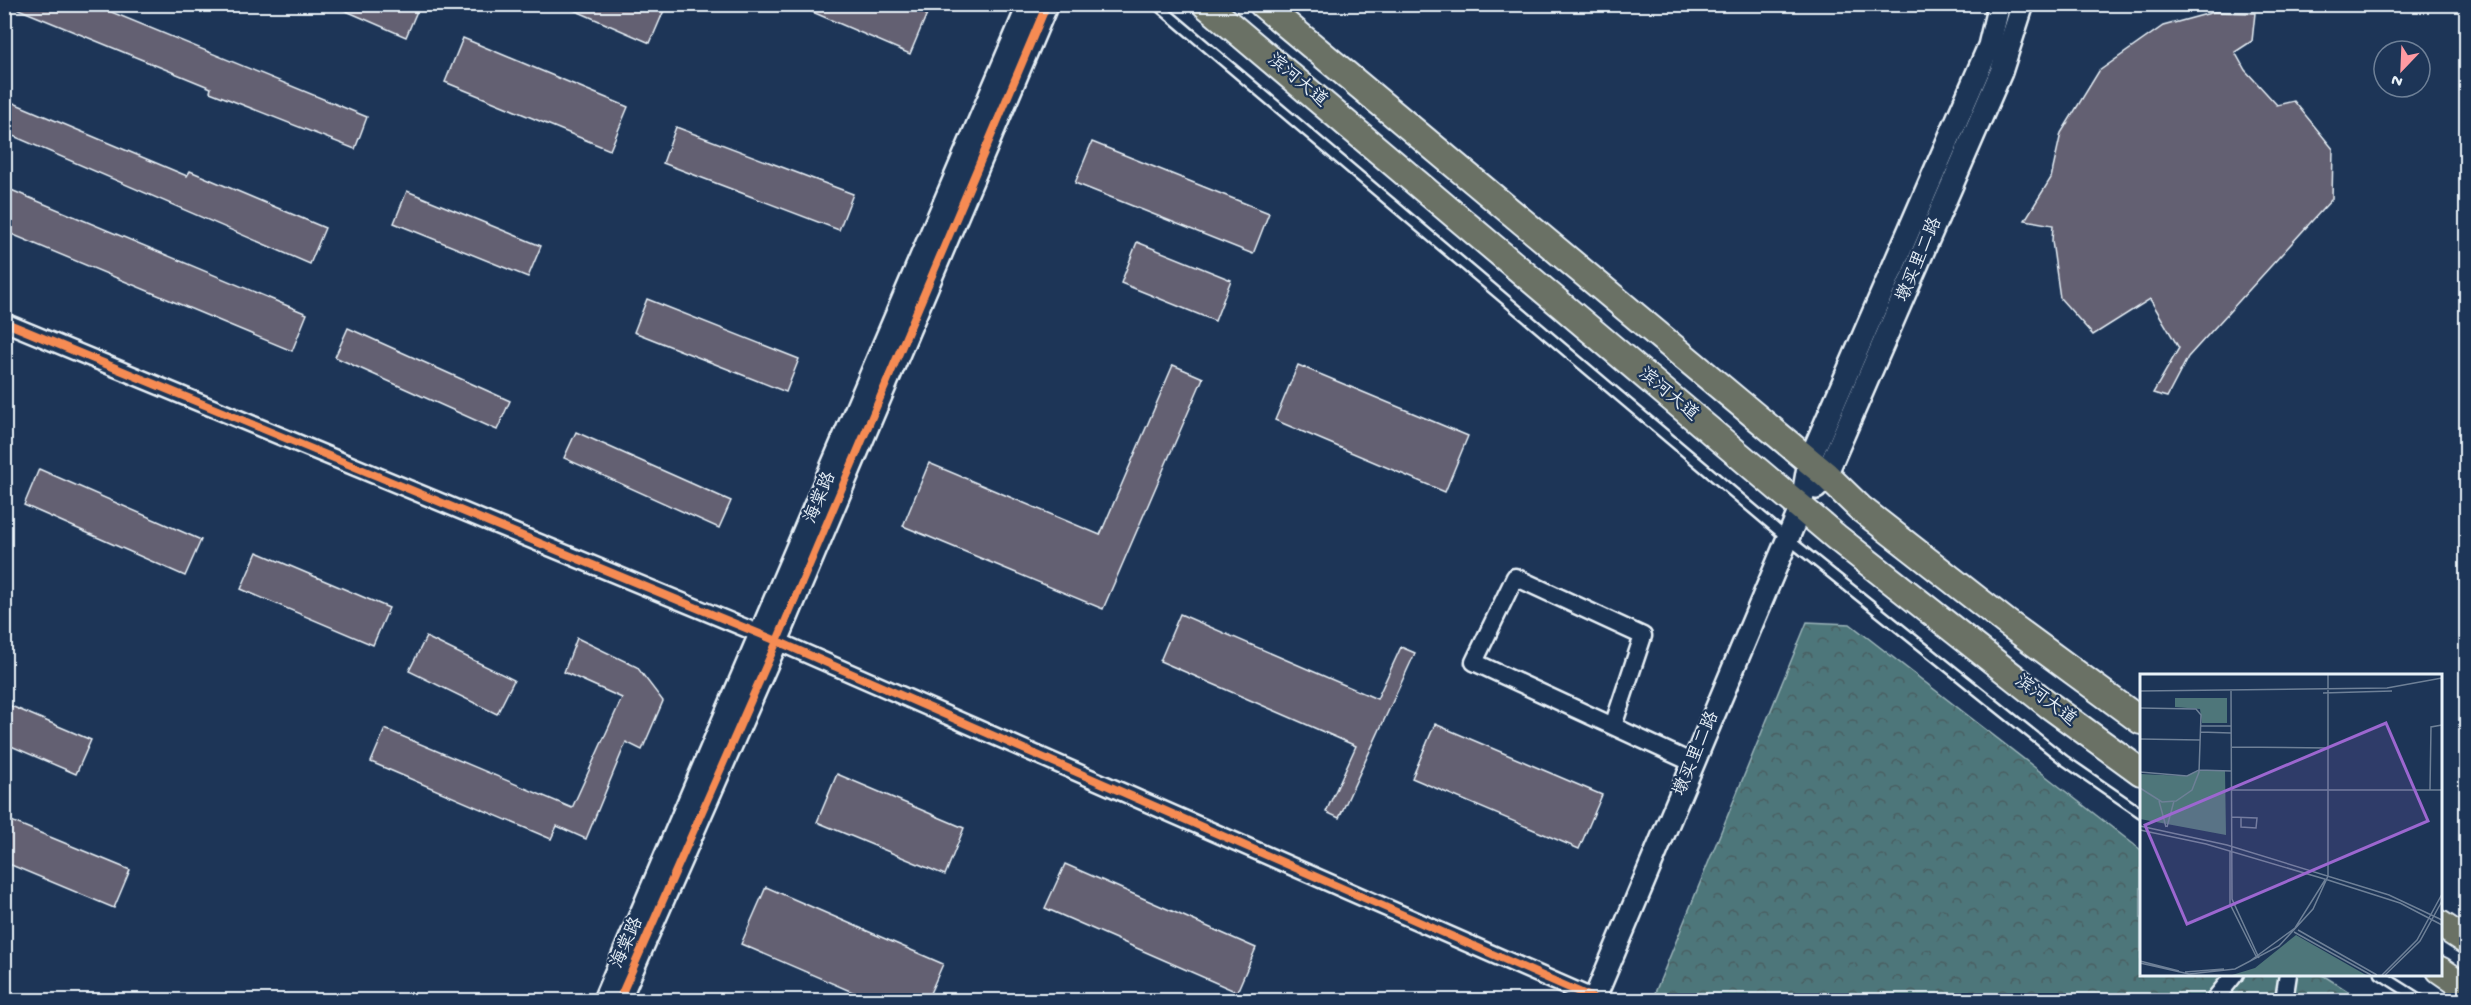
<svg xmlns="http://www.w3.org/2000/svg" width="2471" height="1005" font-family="'Gochi Hand','LXGW WenKai TC',sans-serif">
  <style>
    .park { fill: url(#park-crowns); stroke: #9bb4b9; stroke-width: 1.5 }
    .building { fill: #646072; stroke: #e8f1f8; stroke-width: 1.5 }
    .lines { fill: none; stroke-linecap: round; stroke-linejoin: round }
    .service-casing { stroke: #e8f1f8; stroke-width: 13 }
    .minor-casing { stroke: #e8f1f8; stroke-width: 21 }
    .tertiary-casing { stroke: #e8f1f8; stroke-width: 26 }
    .primary-casing { stroke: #e8f1f8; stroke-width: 30 }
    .service { stroke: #1d3557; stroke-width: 8 }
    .minor { stroke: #1d3557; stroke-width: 16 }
    .tertiary { stroke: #1d3557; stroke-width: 21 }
    .primary { stroke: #6a7165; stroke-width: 26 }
    .cycleway-casing { stroke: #1d3557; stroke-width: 11 }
    .cycleway { stroke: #f68b52; stroke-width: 8 }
    .labels { text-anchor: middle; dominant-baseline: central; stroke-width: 4.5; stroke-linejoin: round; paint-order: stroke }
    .street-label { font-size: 18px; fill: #e8f1f8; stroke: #1d3557 }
    .inset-road { fill: none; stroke: #6e8097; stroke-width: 1.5 }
    .view { fill: #9c67d0; fill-opacity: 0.15; stroke: #9c67d0; stroke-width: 3 }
    .inset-edge { fill: none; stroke: #e8f1f8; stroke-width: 3 }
  </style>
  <defs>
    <pattern id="park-crowns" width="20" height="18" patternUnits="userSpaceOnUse" patternTransform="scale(1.5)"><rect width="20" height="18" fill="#4e767a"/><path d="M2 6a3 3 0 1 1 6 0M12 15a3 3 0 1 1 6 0" fill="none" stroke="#4a5f62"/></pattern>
  </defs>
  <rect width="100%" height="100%" fill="#1d3557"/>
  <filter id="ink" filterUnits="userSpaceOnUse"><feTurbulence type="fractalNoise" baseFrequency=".0167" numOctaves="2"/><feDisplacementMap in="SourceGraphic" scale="12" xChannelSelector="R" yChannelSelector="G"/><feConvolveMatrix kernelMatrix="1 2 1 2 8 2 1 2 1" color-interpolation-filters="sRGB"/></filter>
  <g filter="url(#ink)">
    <path class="park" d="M 1807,622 L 1850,624 L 2141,850 L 2141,974 L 2321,974 L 2362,1000 L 1652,1000 Z"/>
    <g class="building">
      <path d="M 6,4 L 92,4 L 367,117 L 355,149 L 210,92 L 211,88 Z"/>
      <path d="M 330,4 L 420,4 L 406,37 Z"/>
      <path d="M 560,4 L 657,4 L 665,8 L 650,43 Z"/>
      <path d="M 794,4 L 931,4 L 910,54 Z"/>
      <path d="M 2214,12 L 2255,13 L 2252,41 L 2235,52 L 2245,70 L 2277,105 L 2294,101 L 2333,149 L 2332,199 L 2188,357 L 2167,397 L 2153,393 L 2179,348 L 2150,299 L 2093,335 L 2060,298 L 2052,241 L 2053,225 L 2025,220 L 2051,178 L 2061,133 L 2099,71 L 2163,26 Z"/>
      <path d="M 463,38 L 628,107 L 610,150 L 445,82 Z"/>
      <path d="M 4,99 L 187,176 L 190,171 L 325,228 L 310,264 L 4,132 Z"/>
      <path d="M 676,127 L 853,194 L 839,230 L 663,163 Z"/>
      <path d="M 1092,142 L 1269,213 L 1253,254 L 1075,183 Z"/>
      <path d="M 4,187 L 307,314 L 292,351 L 4,231 Z"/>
      <path d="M 407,191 L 541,246 L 528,277 L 394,223 Z"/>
      <path d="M 1137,242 L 1231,280 L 1215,321 L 1121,283 Z"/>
      <path d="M 647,299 L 799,359 L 786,392 L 634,332 Z"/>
      <path d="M 348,328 L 510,401 L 497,430 L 335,357 Z"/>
      <path d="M 1173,365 L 1203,378 L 1103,609 L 903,526 L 929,463 L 1100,535 Z"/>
      <path d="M 1298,365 L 1468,436 L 1445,492 L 1275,420 Z"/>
      <path d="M 576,432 L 731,501 L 719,528 L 564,458 Z"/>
      <path d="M 39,469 L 201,540 L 185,576 L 24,505 Z"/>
      <path d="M 257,552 L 389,608 L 373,645 L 241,589 Z"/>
      <path d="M 1180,614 L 1377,699 L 1401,647 L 1415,653 L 1339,818 L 1326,812 L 1356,746 L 1160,661 Z"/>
      <path d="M 426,637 L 514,680 L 497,714 L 409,671 Z"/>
      <path d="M 577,638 L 637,667 L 663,701 L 642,750 L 626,742 L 586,839 L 557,826 L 551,839 L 371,762 L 385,729 L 572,808 L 622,698 L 564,672 Z"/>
      <path d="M 4,703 L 91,740 L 76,774 L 4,743 Z"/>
      <path d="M 1435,724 L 1602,795 L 1579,849 L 1412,778 Z"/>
      <path d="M 837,774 L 964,828 L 945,875 L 817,822 Z"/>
      <path d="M 4,818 L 130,870 L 114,908 L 4,862 Z"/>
      <path d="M 1065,864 L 1256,948 L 1237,992 L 1045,908 Z"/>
      <path d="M 766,887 L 943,964 L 927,1000 L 871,1000 L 741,944 Z"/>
    </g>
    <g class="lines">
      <defs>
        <g id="service">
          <path d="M 1156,4 L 1787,538 L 2064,760 L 2141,813"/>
          <path d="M 2380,974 L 2421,1000"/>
        </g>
        <g id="minor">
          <path d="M 4,322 L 777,641 L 1595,999"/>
          <path d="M 1613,726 L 1643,636 L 1515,577 L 1474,662 L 1693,763"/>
          <path d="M 2214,1000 L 2235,974"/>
          <path d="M 2284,1000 L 2288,974"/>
        </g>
        <g id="tertiary">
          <path d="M 1816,488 L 1826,475 L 2001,72 L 2023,4"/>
          <path d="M 604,1000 L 1029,4"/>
          <path d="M 619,1000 L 777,641 L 1047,4"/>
          <path d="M 1594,1000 L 1801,507 L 1809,461 L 1989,46 L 1999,4"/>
        </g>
        <g id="primary">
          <path d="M 1205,4 L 1836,537 L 2049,705 L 2141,772"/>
          <path d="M 1262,4 L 1826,475 L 1860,508 L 2006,622 L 2141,721"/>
          <path d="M 2440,924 L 2466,941"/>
          <path d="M 2440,970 L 2466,988"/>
        </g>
      </defs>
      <use href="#service" class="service-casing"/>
      <use href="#minor" class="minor-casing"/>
      <use href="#tertiary" class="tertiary-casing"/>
      <use href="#primary" class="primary-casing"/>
      <use href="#service" class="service"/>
      <use href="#minor" class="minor"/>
      <use href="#tertiary" class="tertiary"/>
      <use href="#primary" class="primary"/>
      <defs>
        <g id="cycleway">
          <path d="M 4,322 L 777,641 L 1595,999"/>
          <path d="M 619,1000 L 777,641 L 1047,4"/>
        </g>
      </defs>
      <use href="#cycleway" class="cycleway-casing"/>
      <use href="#cycleway" class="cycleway"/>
    </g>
  </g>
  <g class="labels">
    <g class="street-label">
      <text transform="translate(1297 81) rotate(40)">滨河大道</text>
      <text transform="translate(1920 260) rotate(-67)">墩买里二路</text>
      <text transform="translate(1668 395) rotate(40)">滨河大道</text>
      <text transform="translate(821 498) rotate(-67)">海棠路</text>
      <text transform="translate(2045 701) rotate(37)">滨河大道</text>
      <text transform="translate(1697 754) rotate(-67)">墩买里二路</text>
      <text transform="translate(628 943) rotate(-66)">海棠路</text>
    </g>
  </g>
  <g transform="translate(2140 674)">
    <rect width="302" height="302" fill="#1d3557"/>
    <path d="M 35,24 L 87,24 L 87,49 L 62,49 L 60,35 L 35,33 Z" fill="#4e767a"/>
    <path d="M 61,96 L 85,97 L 86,161 L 0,145 L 0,100 L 46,102 ZM 156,261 L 226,301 L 92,301 L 115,294 Z" fill="#4e767a"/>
    <path class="inset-road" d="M 91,16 L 92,225 L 119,284M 0,17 L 247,14 L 302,4M 183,19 L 252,17M 0,34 L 56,35 L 61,41 L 59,98 L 52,116 L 36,127 L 22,128 L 0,114M 60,52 L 91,52M 60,58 L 91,59M 0,65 L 60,66M 91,73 L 188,74M 0,98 L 47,102 L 59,96 L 91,97M 91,116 L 302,116M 290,116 L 291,53 L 302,51M 19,127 L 26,153M 91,143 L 117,144 L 116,154 L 101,153 L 101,143M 0,152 L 87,171 L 249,221 L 302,246M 27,153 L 34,127M 0,156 L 66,170 L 188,206 L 260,229 L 302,251M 90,177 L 90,230 L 117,284M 158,256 L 237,301M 154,258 L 231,301M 0,287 L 39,297M 110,287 L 155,254 L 185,206M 0,289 L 49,300 L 95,295 L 139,272 L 173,235 L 188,202 L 188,0M 45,298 L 84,295M 242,301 L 277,266 L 302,220M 245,301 L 280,267 L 302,227"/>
    <path class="view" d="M 246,49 L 288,147 L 47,250 L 5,151 Z"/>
    <rect width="302" height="302" class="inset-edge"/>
  </g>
  <rect width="2471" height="1005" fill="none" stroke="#1d3557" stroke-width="24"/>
  <rect x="12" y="12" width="2447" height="981" fill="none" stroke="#e8f1f8" stroke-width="2" filter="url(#ink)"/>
  <g transform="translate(2402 69) rotate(203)"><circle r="28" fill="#1d3557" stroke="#6e8097" stroke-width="1.5"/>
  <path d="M0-4.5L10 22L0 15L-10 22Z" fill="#ff9aa2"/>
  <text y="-9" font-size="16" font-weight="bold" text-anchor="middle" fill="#e8f1f8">N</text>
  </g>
</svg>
